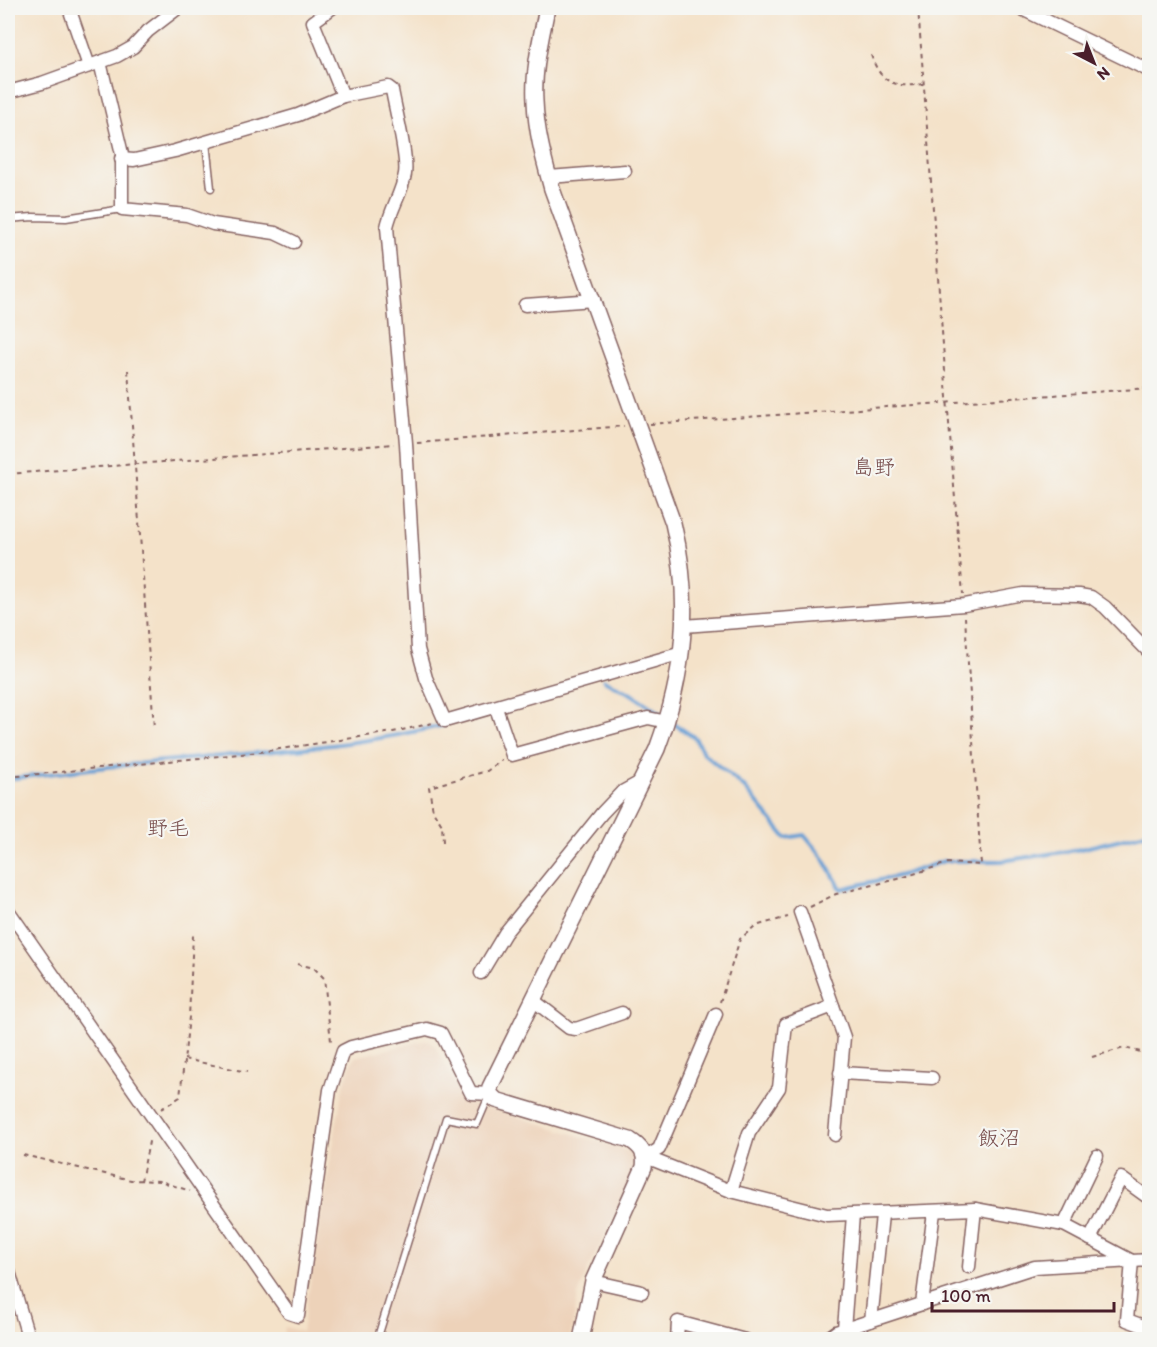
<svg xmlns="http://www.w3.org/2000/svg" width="1157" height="1347" font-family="Itim,'Klee One',sans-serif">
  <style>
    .built { fill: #edd2b9 }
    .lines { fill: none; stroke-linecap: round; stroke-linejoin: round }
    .stream { stroke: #659ed4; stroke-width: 4 }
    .service-casing { stroke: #866362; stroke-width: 9 }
    .minor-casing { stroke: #866362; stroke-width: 15 }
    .tertiary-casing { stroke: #866362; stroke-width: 18 }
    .path { stroke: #866362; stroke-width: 2; stroke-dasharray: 4.5 4.5; stroke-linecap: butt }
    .service { stroke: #fff; stroke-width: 6 }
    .minor { stroke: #fff; stroke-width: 12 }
    .tertiary { stroke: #fff; stroke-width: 15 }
    .labels { text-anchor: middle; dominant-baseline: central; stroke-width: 4.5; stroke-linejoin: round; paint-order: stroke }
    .quarter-label { font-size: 21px; fill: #774c4b; stroke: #f6f6f2 }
  </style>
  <rect width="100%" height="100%" fill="#f6f6f2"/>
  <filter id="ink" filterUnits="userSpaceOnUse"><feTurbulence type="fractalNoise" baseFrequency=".0167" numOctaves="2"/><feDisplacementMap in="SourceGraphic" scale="12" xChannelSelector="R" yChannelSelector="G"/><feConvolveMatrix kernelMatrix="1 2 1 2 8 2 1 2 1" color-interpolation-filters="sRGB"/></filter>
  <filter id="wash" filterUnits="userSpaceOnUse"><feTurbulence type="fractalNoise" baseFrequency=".008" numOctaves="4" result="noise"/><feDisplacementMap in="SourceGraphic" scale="24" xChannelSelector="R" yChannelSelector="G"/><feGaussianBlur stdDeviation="1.35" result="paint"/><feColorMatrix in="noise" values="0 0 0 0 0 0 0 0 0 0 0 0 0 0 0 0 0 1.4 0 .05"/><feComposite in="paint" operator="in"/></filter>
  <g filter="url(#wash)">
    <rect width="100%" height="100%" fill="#f4e2c9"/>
    <path class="built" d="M 428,1040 L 435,1046 L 461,1094 L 467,1101 L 631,1152 L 636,1164 L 634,1177 L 587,1271 L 578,1295 L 570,1339 L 283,1340 L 285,1327 L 302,1332 L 342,1093 L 350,1066 L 355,1057 Z"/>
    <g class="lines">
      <g class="stream">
        <path d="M 604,680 L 633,695 L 664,716"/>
        <path d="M 670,721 L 695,738 L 703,753 L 745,788 L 786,838 L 804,835 L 824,859 L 841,889 L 902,875 L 944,861 L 1002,861 L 1076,850 L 1150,832"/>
        <path d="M 8,779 C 71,771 135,763 199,758 C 281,750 364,745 444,725"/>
      </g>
    </g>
  </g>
  <g filter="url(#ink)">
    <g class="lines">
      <defs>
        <g id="service">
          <path d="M 206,142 L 211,188"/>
          <path d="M 8,219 L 33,217 L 66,218 L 122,209"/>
          <path d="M 377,1340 L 446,1118 L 477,1124 L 489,1096"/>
        </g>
        <g id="minor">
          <path d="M 69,8 L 89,66"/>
          <path d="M 332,8 L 313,22 L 343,96"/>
          <path d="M 1020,8 L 1150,71"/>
          <path d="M 100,62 L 122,154 L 122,209 L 187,215 L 213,224 L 275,233 L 294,242"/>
          <path d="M 8,92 L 42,83 L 117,56 L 133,47 L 148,31 L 178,8"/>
          <path d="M 121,159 L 134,160 L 175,151 L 298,115 L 343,96 L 388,87 L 392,90 C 395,108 408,158 405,174 C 402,193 391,208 387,227 L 406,443 L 418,649 L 426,678 L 445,721 L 682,653"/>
          <path d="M 549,177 L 625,171"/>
          <path d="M 525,305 L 594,300"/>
          <path d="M 684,626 L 964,605 L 1023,594 L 1079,595 L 1091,597 L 1105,607 L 1150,653"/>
          <path d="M 496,708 L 512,755 L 648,718 L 667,722"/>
          <path d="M 8,910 L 289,1313 L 298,1316 L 330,1090 L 343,1051 L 351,1047 L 427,1029 L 441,1033 L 471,1093 L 490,1094"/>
          <path d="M 800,912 L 844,1037 L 835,1135"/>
          <path d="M 481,973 L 505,933 L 602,813 L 622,792 L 642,781"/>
          <path d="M 533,1000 L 569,1028 L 576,1029 L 622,1013"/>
          <path d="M 840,1073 L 932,1078"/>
          <path d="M 646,1157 L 731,1191 L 827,1215 L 975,1209 L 1064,1225 L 1132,1261 L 1150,1260"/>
          <path d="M 646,1157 L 659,1149 L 716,1014"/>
          <path d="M 731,1191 L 749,1133 L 779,1088 L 786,1024 L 833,1006"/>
          <path d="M 1064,1225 L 1097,1156"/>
          <path d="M 1090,1239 L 1121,1178 L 1146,1196"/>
          <path d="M 969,1267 L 975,1209"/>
          <path d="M 8,1268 L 29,1340"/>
          <path d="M 593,1281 L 642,1292"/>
          <path d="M 922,1304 L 934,1212"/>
          <path d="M 871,1321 L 882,1215"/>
          <path d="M 844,1329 L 853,1215"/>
          <path d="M 677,1340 L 678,1322 L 745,1340"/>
          <path d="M 825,1340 L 836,1332 L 1035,1267 L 1132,1261 L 1127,1320 L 1146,1327"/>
        </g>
        <path id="tertiary" d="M 547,8 C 541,38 533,70 535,101 C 536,131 544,160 552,189 L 673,523 C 692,601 685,674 657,749 L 490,1087 L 490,1094 L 496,1100 L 630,1140 C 641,1147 646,1153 644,1167 L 593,1281 L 581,1340"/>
      </defs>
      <use href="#service" class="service-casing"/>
      <use href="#minor" class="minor-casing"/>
      <use href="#tertiary" class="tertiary-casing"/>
      <g class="path">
        <path d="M 918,8 C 933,203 946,399 963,594"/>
        <path d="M 871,55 C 881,84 895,88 924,84"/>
        <path d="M 128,370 L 154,728"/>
        <path d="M 650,424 L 1150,388"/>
        <path d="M 417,443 L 624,426"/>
        <path d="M 8,474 L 394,444"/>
        <path d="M 8,777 L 260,752 L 393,732 L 433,723"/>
        <path d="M 443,842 L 442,825 L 433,811 L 429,787 L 487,771 L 502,760"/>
        <path d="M 810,907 L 836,894 L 898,879 L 948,863 L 981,865 L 965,617"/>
        <path d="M 297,964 L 314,968 L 324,978 L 331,1041 L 334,1043"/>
        <path d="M 720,1002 L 740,939 L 755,926 L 788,917"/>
        <path d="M 1092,1057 L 1124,1048 L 1150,1054"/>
        <path d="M 184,1059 L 247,1072"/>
        <path d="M 161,1109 L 180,1097 L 189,1017 L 193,935"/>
        <path d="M 23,1155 L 131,1180 L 160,1181 L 190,1191"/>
        <path d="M 141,1181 L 150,1137"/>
      </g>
      <use href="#service" class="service"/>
      <use href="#minor" class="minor"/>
      <use href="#tertiary" class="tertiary"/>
    </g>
  </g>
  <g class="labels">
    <g class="quarter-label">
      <text x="874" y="466">島野</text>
      <text x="168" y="827">野毛</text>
      <text x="999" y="1137">飯沼</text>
    </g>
  </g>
  <rect width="1157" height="1347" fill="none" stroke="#f6f6f2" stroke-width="30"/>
  <g transform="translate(1094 63) rotate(138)" stroke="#f6f6f2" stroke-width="4.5" paint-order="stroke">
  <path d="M0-4.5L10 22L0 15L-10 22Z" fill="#4a1f2b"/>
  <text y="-9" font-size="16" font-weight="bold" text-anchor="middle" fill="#4a1f2b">N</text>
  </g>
  <path d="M932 1302v9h182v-9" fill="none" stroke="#4a1f2b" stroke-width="3"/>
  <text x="941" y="1302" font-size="18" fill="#4a1f2b" stroke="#f6f6f2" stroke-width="4.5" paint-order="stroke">100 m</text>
</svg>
